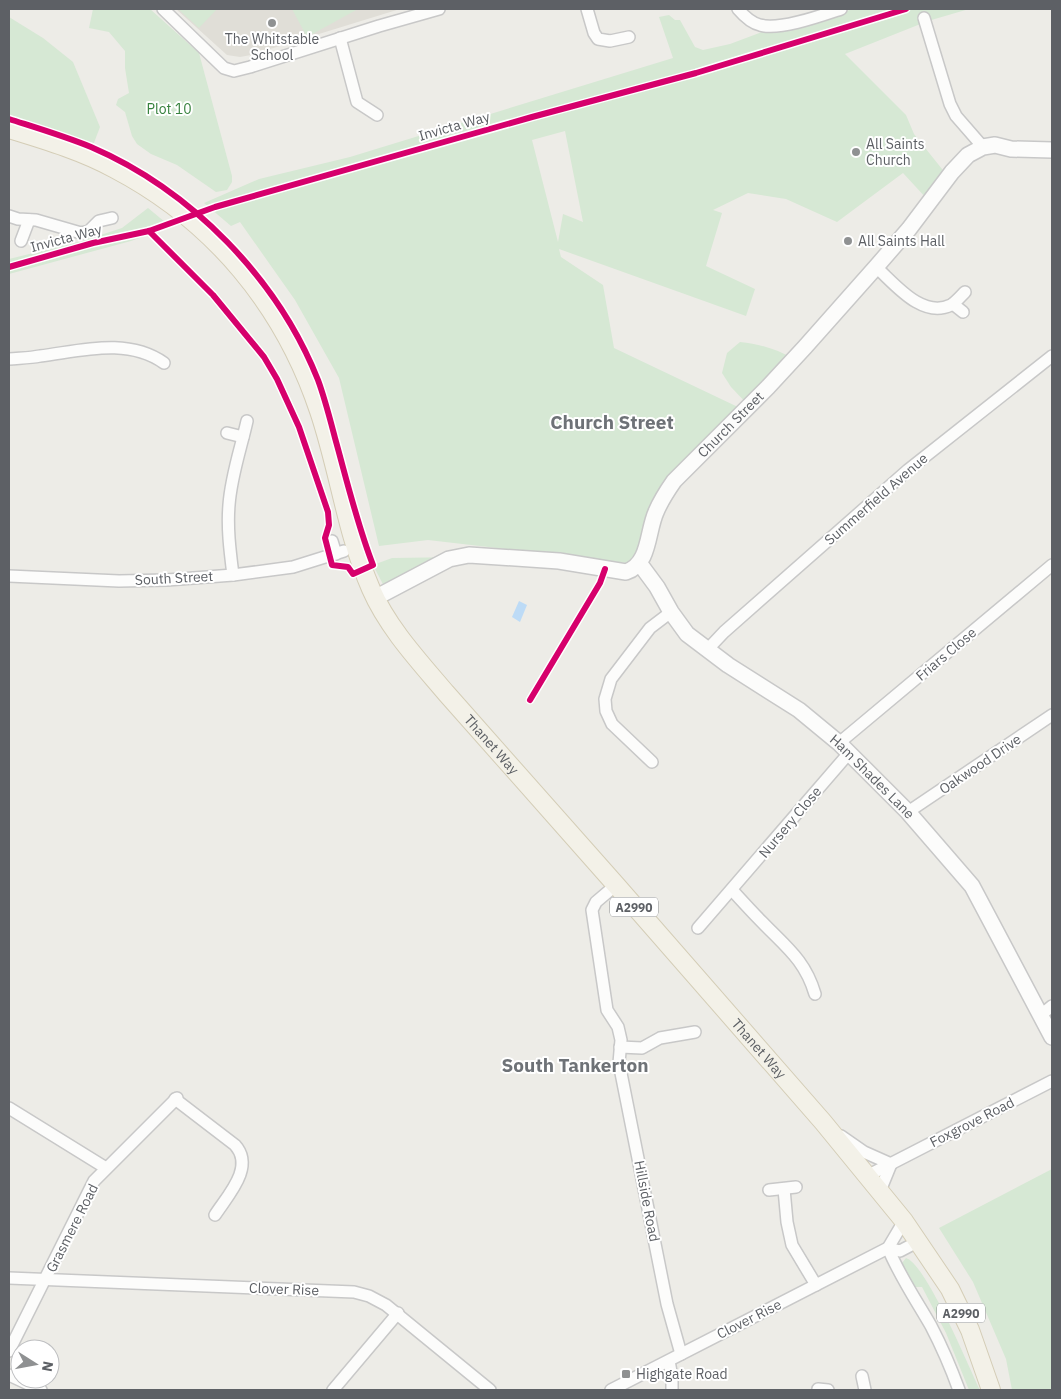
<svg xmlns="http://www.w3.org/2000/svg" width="1061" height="1399" font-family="'IBM Plex Sans',sans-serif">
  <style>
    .education { fill: #e0ded7 }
    .green { fill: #d6e8d4; fill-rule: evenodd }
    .water { fill: #bddbf6 }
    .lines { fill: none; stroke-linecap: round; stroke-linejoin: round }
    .street-casing { stroke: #c8c8c8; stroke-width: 14 }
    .secondary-casing { stroke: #c8c8c8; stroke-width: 18 }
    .primary-casing { stroke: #d4cdb6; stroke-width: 20 }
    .street { stroke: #fcfcfb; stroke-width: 11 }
    .secondary { stroke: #fcfcfb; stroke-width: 15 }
    .primary { stroke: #f3f1e8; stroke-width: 18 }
    .cycleway-casing { stroke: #fff; stroke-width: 9 }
    .cycleway { stroke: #d6006c; stroke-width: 6 }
    .poi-dot { fill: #8f9192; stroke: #fff; stroke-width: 2 }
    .labels { text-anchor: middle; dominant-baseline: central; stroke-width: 4; stroke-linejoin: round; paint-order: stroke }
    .shield { fill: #fff; stroke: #8e9093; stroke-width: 1 }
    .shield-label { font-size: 12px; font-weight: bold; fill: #5d6065 }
    .poi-label { font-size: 14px; fill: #5d6065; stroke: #fff; text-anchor: start }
    .park-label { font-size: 14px; fill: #37823e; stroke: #fff }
    .street-label { font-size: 14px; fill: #5d6065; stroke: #fff }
    .district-label { font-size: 19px; font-weight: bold; fill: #6e7277; stroke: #fff }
  </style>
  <rect width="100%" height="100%" fill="#edece7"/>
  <path class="education" d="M 176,9 L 400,9 L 251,55 L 240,57 L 227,55 Z"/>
  <g class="green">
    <path d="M 93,9 L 150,9 L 199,53 L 232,176 L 232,182 L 227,190 L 216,192 L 177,165 L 151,154 L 137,144 L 132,136 L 125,112 L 116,105 L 118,99 L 129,93 L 125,68 L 125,51 L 109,32 L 89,28 Z"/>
    <path d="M 178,9 L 217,9 L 199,28 Z"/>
    <path d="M 292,9 L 358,9 L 307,37 Z"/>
    <path d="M 853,9 L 969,9 L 928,21 L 845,54 L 906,115 L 914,134 L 946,174 L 927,199 L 903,173 L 837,222 L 786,199 L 748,193 L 713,210 L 722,213 L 706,266 L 755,289 L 746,316 L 559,249 L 561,257 L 603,285 L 614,348 L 740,408 L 655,501 L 635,558 L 626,563 L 428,540 L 379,546 L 339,378 L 295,300 L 240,222 L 231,226 L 204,203 L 259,179 L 350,157 L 673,58 L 659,17 L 669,15 L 675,20 L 680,20 L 695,47 L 703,50 L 730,44 L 762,32 L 777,32 ZM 565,131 L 583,222 L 563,214 L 558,242 L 532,140 Z"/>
    <path d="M 9,17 L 43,38 L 73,62 L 100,127 L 92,148 L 9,119 Z"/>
    <path d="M 148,208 L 171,227 L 131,241 L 9,274 L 9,259 L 82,241 L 122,228 Z"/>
    <path d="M 740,342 C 760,344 776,349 794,359 L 749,406 L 731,387 L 722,373 L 727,353 Z"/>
    <path d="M 461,557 L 387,592 L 373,565 L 392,558 Z"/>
    <path d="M 1052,1169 L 1052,1390 L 1012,1390 L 1006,1359 L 973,1282 L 939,1228 Z"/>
    <path d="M 906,1258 C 926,1264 969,1367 980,1390 L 969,1390 L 946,1333 L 922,1287 L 913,1287 L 903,1270 L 902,1263 Z"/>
  </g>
  <path class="water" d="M 519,601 L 527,605 L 520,622 L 512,617 Z"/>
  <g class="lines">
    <defs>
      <g id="street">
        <path d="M 163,9 L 224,68 L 234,71 L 250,67 L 379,26 L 439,9"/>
        <path d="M 587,9 L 594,33 L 598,39 L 610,41 L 629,37"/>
        <path d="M 738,9 C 744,16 751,23 760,25 C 779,31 823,15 841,9"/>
        <path d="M 924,18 L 950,104 L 956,116 L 983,147"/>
        <path d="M 340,38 L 357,102 L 377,115"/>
        <path d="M 9,216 L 18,219 L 36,220 L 81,233 L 89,231 L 99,221 L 112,218"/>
        <path d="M 21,241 L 29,220"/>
        <path d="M 876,267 C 895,284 922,319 951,305 C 956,302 961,296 965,292"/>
        <path d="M 953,304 L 963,312"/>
        <path d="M 9,359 C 19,358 30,358 40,356 C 81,351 127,337 164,363"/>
        <path d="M 227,433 L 243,437"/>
        <path d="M 332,541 L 336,554"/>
        <path d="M 233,575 C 230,551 227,528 229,505 C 231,476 241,448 247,421"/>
        <path d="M 9,576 L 119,581 L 167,580 L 233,575 L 293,567 L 344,551"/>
        <path d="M 707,650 L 724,632 L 908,470 L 1052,356"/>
        <path d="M 839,743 L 1052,565"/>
        <path d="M 652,762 L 612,724 L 606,711 L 605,699 L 611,679 L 650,628 L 671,612"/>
        <path d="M 908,812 L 1052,715"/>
        <path d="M 616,885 L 596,902 L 592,910 L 607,1010 L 618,1027 L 621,1040 L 619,1063 L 667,1304 L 681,1354"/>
        <path d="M 732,890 C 742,901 752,912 762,922 C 786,947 805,960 815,994"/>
        <path d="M 698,928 L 849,753"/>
        <path d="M 1041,1015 L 1052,1006"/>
        <path d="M 620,1047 L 642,1048 L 660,1038 L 695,1032"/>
        <path d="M 175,1099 L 235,1145 C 255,1167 228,1195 215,1215"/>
        <path d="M 9,1108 L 106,1168"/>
        <path d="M 841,1136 L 864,1152 L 891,1164"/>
        <path d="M 867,1176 L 1052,1081"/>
        <path d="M 784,1189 L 787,1222 L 792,1245 L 816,1285"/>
        <path d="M 769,1190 L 796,1187"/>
        <path d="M 880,1191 L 891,1164"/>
        <path d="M 888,1248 C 899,1275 916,1300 931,1326 C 942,1347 951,1368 959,1390"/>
        <path d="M 888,1248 L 900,1251 L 919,1241"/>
        <path d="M 9,1278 L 354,1292 L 369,1296 L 386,1305 L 490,1390"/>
        <path d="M 9,1351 L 94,1181 L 177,1098"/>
        <path d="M 669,1361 L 672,1377 L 672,1390"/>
        <path d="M 9,1375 L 41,1390"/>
        <path d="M 862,1376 L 865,1390"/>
        <path d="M 818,1389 L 828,1390"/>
        <path d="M 333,1390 L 398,1313"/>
        <path d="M 611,1390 L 888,1248 L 904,1221"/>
      </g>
      <g id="secondary">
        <path id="s1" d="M 640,564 L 657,587 L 671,612 L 687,634 L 728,665 L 799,710 L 839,743 L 908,812 L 972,886 L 1052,1037"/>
        <path id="s2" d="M 375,598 L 449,559 L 469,555 L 559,561 L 626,572 C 650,564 647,532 656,512 C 661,500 667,491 674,481 L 768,387 L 805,347 L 876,267 L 909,229 L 952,172 L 968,155 L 983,147 L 995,145 L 1011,149 L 1052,150"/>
      </g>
      <g id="primary">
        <path id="s3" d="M 9,129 C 45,140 82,151 115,169 C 214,221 284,306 319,411 C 339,470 346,532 371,589 C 388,628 419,661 446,693 L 616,885 L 823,1122 L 904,1221 L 950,1289 L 970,1330 L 991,1390"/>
      </g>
    </defs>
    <use href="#street" class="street-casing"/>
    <use href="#secondary" class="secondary-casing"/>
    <use href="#primary" class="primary-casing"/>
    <use href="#street" class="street"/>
    <use href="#secondary" class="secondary"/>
    <use href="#primary" class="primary"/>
    <defs>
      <g id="cycleway">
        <path d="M 9,119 C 37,128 64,136 91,147 C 191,190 278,279 318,380 C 325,399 330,419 335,438 C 347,481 357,524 373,565 L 353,574 L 348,567 L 332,565 L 325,538 L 329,525 L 328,512 L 299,427 L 277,379 L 264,357 L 213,295 L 149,231"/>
        <path d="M 9,267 L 93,243 L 149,231 L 215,207 L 532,117 L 696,73 L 906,9"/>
        <path d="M 530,700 L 600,583 L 605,569"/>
      </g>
    </defs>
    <use href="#cycleway" class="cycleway-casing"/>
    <use href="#cycleway" class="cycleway"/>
  </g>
  <g class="poi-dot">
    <circle cx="272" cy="23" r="5"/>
    <circle cx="856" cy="152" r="5"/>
    <circle cx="848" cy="241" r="5"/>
    <rect x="621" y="1369" width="10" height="10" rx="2.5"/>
  </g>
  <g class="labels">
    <g class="shield">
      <rect x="610" y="897.5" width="48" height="19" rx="4"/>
      <rect x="937" y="1303.5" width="48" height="19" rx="4"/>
    </g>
    <g class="shield-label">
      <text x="634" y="907">A2990</text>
      <text x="961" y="1313">A2990</text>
    </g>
    <g class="poi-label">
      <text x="272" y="39" text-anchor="middle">The Whitstable<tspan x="272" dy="16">School</tspan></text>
      <text x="866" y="144">All Saints<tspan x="866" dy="16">Church</tspan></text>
      <text x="858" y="241">All Saints Hall</text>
      <text x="636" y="1374">Highgate Road</text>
    </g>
    <g class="park-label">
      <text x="169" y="109">Plot 10</text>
    </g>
    <g class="street-label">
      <text transform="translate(454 126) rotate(-16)">Invicta Way</text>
      <text transform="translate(66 238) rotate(-15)">Invicta Way</text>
      <text stroke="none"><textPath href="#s2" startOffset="448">Church Street</textPath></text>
      <text transform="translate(876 499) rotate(-41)">Summerfield Avenue</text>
      <text transform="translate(174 578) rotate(-3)">South Street</text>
      <text transform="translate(946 654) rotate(-40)">Friars Close</text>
      <text stroke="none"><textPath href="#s3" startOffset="821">Thanet Way</textPath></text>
      <text transform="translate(980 764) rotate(-34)">Oakwood Drive</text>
      <text stroke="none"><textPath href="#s1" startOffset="319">Ham Shades Lane</textPath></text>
      <text transform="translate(790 822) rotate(-50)">Nursery Close</text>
      <text stroke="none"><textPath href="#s3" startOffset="1226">Thanet Way</textPath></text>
      <text transform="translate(972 1122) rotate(-27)">Foxgrove Road</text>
      <text transform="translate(647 1201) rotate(79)">Hillside Road</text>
      <text transform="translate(72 1228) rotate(-63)">Grasmere Road</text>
      <text transform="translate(284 1289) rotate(2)">Clover Rise</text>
      <text transform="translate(749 1319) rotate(-27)">Clover Rise</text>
    </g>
    <g class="district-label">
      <text x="612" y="422">Church Street</text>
      <text x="575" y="1065">South Tankerton</text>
    </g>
  </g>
  <rect width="1061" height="1399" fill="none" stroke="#5d6065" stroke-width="20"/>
  <g transform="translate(35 1364) rotate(101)"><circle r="24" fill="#ffffff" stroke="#bebfc1"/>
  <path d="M0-4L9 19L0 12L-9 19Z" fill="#8f9192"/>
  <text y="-8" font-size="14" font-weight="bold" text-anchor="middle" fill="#5d6065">N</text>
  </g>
</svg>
